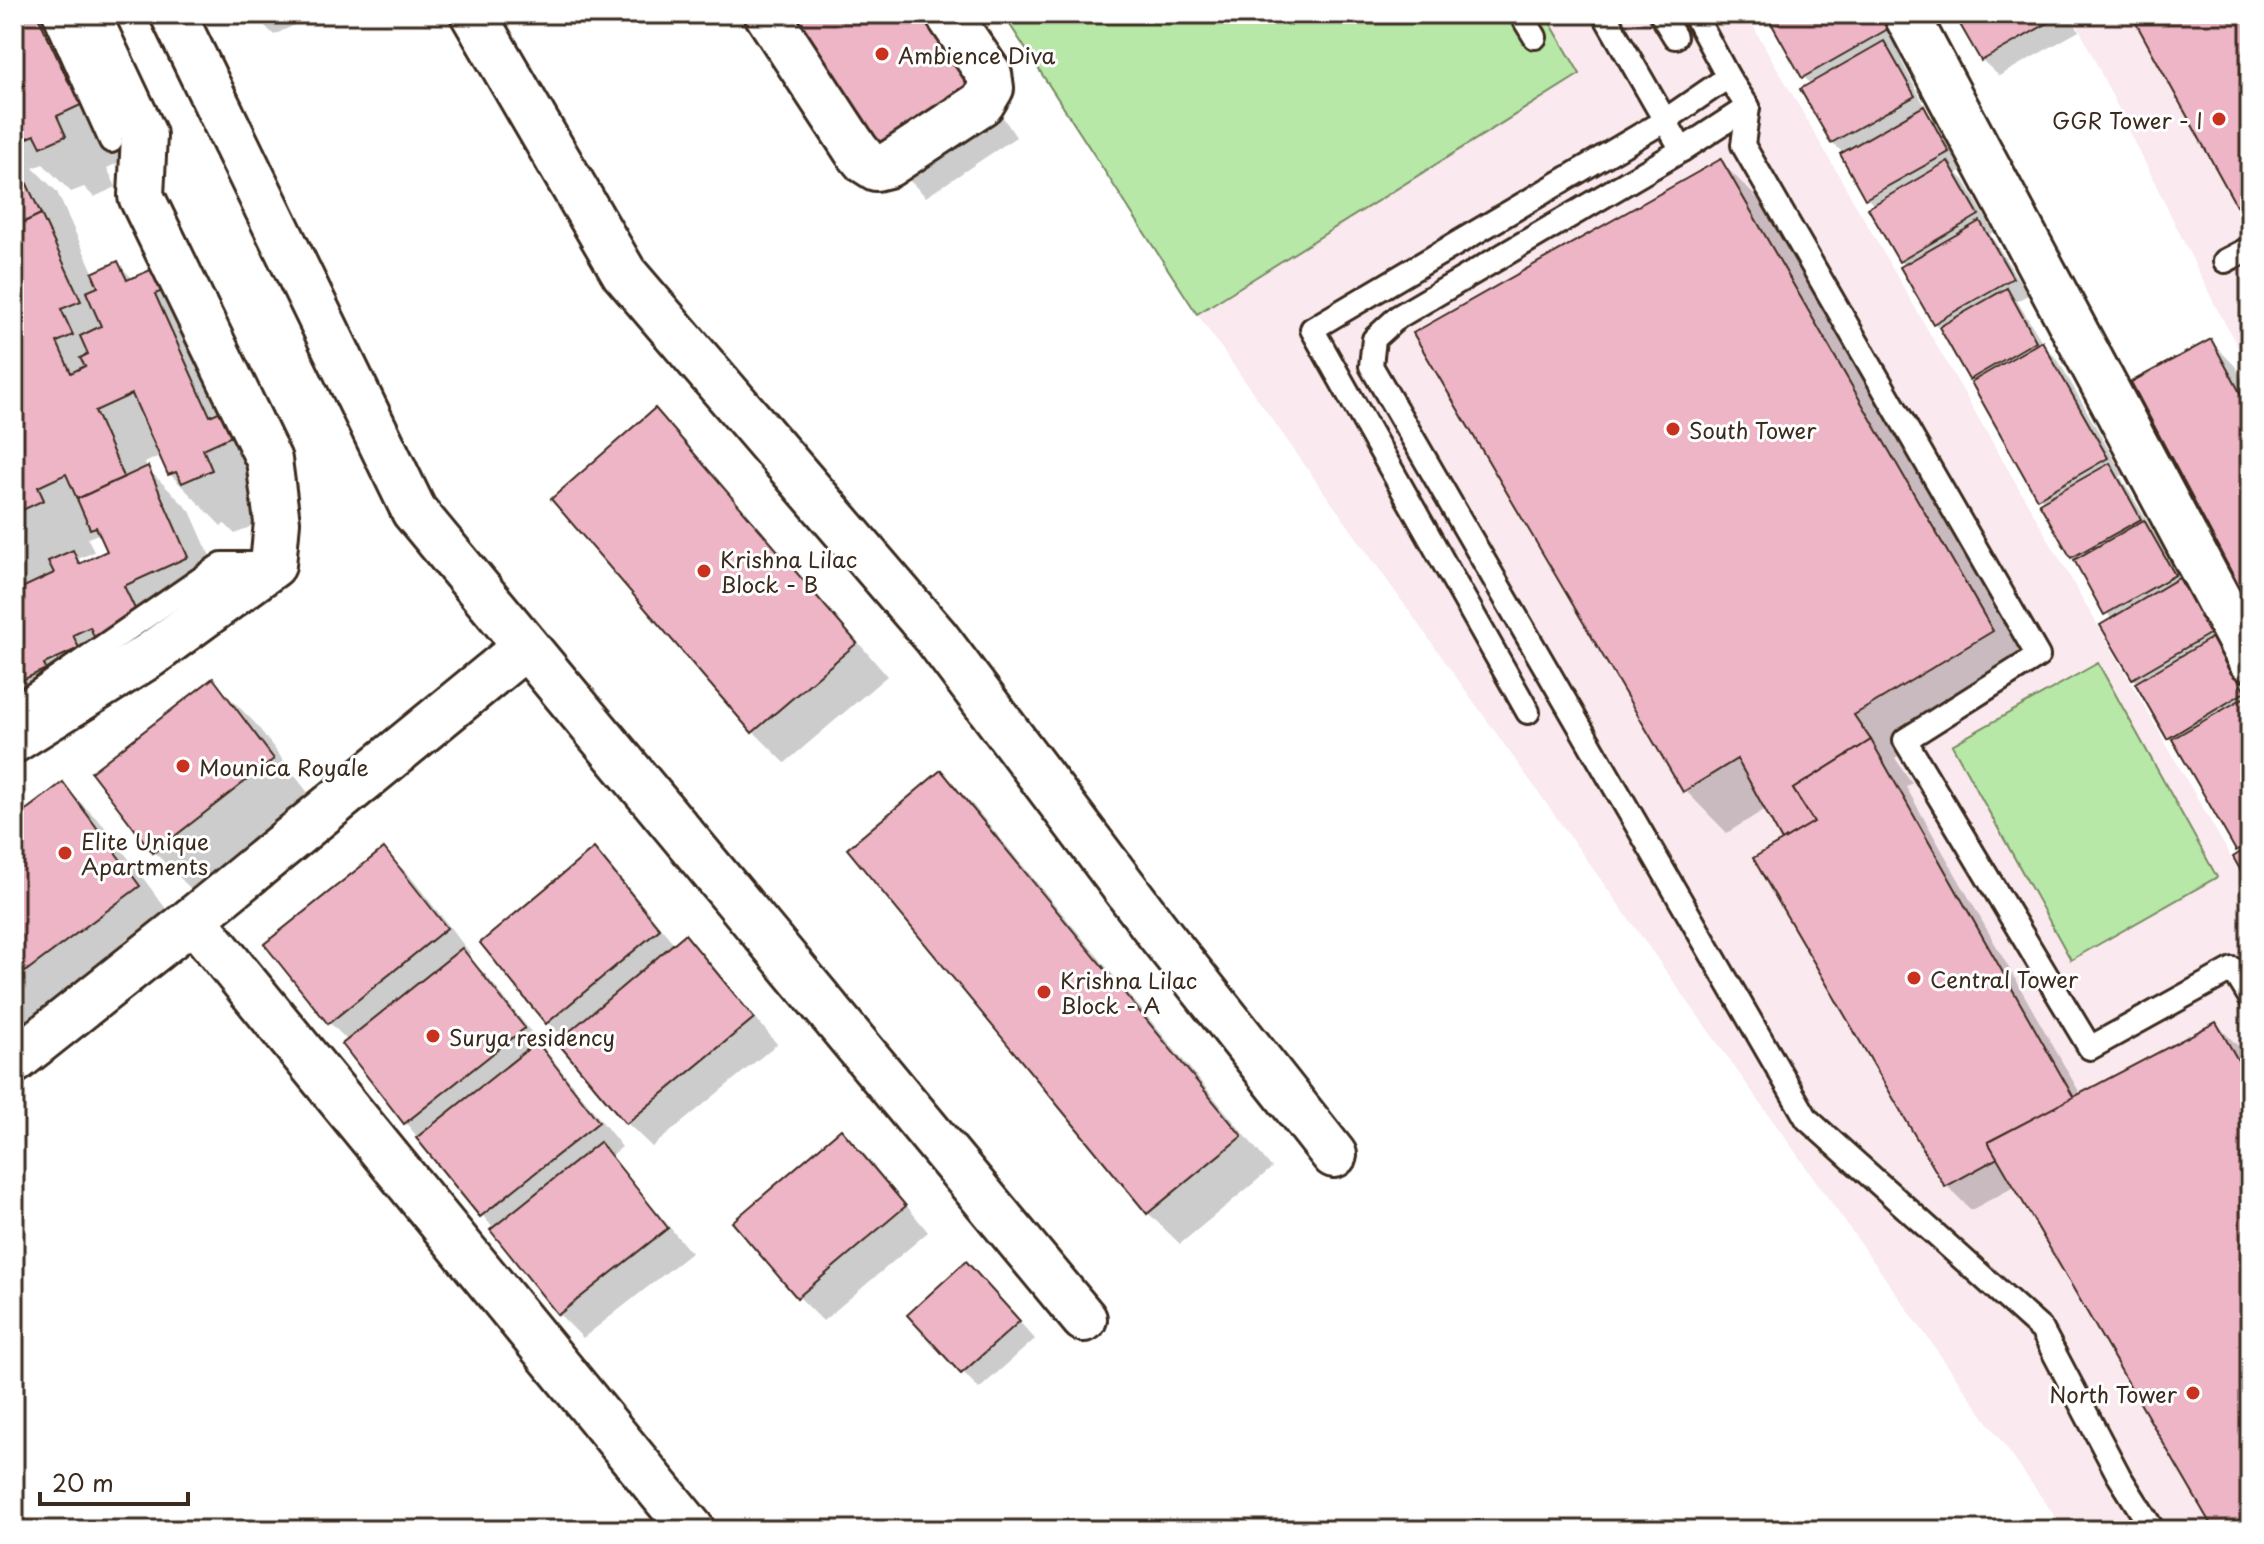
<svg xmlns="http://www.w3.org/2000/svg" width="2264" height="1544" font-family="'Playpen Sans',sans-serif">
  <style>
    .built { fill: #fae9ee }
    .green { fill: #b7e8a8; stroke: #798963; stroke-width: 2 }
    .shadow { fill: #0003; fill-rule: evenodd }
    .building { fill: #eeb5c6; stroke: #3b2a1e; stroke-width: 2 }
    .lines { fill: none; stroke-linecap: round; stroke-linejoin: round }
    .service-casing { stroke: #3b2a1e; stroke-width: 28 }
    .minor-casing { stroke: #3b2a1e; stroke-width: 50 }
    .service { stroke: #fff; stroke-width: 22 }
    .minor { stroke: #fff; stroke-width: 44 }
    .poi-dot { fill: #c8321e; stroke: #fff; stroke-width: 3 }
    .labels { text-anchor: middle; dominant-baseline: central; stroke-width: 6; stroke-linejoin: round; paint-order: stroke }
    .poi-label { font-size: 22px; fill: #3b2a1e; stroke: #fff; text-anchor: start }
  </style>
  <rect width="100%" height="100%" fill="#fff"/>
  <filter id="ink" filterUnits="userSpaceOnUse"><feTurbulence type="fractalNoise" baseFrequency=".0125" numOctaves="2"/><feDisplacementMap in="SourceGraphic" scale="16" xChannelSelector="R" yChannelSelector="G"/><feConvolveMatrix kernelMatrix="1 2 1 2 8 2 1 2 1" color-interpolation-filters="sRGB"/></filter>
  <g filter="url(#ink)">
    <g class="built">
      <path d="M 1545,14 L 1746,14 L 2250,890 L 2250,1530 L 2065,1530 L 1197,314 L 1580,75 Z"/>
      <path d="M 2072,14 L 2250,14 L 2250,369 L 2215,305 Z"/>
    </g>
    <g class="green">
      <path d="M 1003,14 L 1545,14 L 1580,74 L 1197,314 Z"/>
      <path d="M 2098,663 L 2217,877 L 2071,960 L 1952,745 Z"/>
    </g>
    <g class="shadow">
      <path d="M 14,14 L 73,14 L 135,155 L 107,168 L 116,187 L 94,197 L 84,187 L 71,192 L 43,164 L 33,168 L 57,192 L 94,274 L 118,264 L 134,280 L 159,268 L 245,436 L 262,521 L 235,534 L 225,524 L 221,526 L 170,474 L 161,455 L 145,463 L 148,469 L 190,511 L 229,599 L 14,699 ZM 98,534 L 110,552 L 83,564 L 78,559 L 94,552 L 88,538 Z"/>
      <path d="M 253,14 L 317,14 L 274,35 Z"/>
      <path d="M 791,14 L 935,14 L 1016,137 L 926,197 L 884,155 Z"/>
      <path d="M 1769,14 L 1888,14 L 1911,54 L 1901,60 L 1929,114 L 1940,125 L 1964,169 L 1957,173 L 1964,180 L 1994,232 L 1990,234 L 2028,295 L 2017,301 L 2046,348 L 2058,360 L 2123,475 L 2120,476 L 2250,692 L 2250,883 L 2242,854 L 2133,678 L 2112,620 L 2072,557 L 2044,503 L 1945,333 L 1934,323 L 1903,268 L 1906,266 L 1901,261 L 1875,206 L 1867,198 L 1844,154 L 1832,142 L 1811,84 L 1804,77 Z"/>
      <path d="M 1956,14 L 2070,14 L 2079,31 L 1999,76 L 1982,60 Z"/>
      <path d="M 1720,161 L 1763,204 L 2034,674 L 1895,758 L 1912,783 L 1906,787 L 2081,1095 L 2216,1024 L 2250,1058 L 2250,1530 L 2216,1530 L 2016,1186 L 1971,1210 L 1946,1185 L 1785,842 L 1767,808 L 1727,833 L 1685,790 Z"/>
      <path d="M 2211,341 L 2235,366 L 2250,393 L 2250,599 L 2133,383 Z"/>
      <path d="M 655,411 L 686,442 L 887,676 L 785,763 L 754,732 L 554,499 Z"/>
      <path d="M 213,681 L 255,723 L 315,802 L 196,894 L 154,852 Z"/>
      <path d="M 941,773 L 972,804 L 1272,1168 L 1180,1244 L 1148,1213 L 849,849 Z"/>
      <path d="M 63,785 L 105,827 L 181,929 L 14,1053 L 14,822 Z"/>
      <path d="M 384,851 L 409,875 L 470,953 L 467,956 L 486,975 L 622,1147 L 611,1156 L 691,1253 L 583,1338 L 559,1314 L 494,1229 L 405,1122 L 348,1041 L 329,1022 Z"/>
      <path d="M 594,851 L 618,875 L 675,945 L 685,937 L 709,961 L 777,1044 L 652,1147 L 627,1123 L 560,1042 L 564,1038 L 547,1022 Z"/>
      <path d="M 841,1132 L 866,1156 L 928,1232 L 823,1321 L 799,1297 L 734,1222 Z"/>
      <path d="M 982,1280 L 1035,1339 L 979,1389 L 910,1315 Z"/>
    </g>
    <g class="building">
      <path d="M 14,14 L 37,14 L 70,85 L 75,82 L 85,103 L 57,116 L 66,136 L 41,147 L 35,135 L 18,142 L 14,133 Z"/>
      <path d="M 789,14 L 923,14 L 976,95 L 882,157 Z"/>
      <path d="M 1766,14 L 1879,14 L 1888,29 L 1802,78 Z"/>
      <path d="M 1954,14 L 2064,14 L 1981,61 Z"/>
      <path d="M 2131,14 L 2250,14 L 2250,224 L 2247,225 Z"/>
      <path d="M 1884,41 L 1915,96 L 1831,143 L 1800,89 Z"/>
      <path d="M 1924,106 L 1949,152 L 1865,199 L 1840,154 Z"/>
      <path d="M 14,156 L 41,214 L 14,227 Z"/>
      <path d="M 1721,159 L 1993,631 L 1854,715 L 1871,740 L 1793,789 L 1814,822 L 1782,841 L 1737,759 L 1683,792 L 1413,333 Z"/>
      <path d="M 1948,161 L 1979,215 L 1899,262 L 1868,208 Z"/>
      <path d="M 41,214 L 81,301 L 61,309 L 73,335 L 57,342 L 71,373 L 85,366 L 80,358 L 88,354 L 80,336 L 101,326 L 86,292 L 98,287 L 92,273 L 118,261 L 127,280 L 160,266 L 170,288 L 155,294 L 210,416 L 223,410 L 234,435 L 203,449 L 212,470 L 182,483 L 176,472 L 168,475 L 132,394 L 95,411 L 124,477 L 77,499 L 66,474 L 38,487 L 44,500 L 14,514 L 14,227 Z"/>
      <path d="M 1980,221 L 2013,278 L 1933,324 L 1900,267 Z"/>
      <path d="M 2007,288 L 2036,341 L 1969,380 L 1939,327 Z"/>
      <path d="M 2211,339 L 2250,411 L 2250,593 L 2244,596 L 2131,382 Z"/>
      <path d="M 2042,341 L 2108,458 L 2037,499 L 1971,382 Z"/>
      <path d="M 655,408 L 857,643 L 752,733 L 551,499 Z"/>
      <path d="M 2110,463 L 2141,519 L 2071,558 L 2039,503 Z"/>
      <path d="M 148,466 L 188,557 L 124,586 L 137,613 L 114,624 L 116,629 L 95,639 L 90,627 L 73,635 L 79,648 L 44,664 L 46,669 L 14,684 L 14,572 L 22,588 L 54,573 L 48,561 L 73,550 L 79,564 L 107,551 L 96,527 L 90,529 L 77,499 Z"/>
      <path d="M 2144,520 L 2175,575 L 2104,615 L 2074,560 Z"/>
      <path d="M 2179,578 L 2211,633 L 2132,679 L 2100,625 Z"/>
      <path d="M 2213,637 L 2245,692 L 2167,739 L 2135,683 Z"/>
      <path d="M 213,678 L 274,759 L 153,853 L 91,772 Z"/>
      <path d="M 2245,697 L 2250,706 L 2250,843 L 2236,851 L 2172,739 Z"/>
      <path d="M 1871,740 L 2074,1098 L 1988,1142 L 1998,1158 L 1945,1187 L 1753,858 L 1814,822 L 1793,789 Z"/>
      <path d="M 941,770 L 1242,1136 L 1147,1214 L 847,849 Z"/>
      <path d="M 63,782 L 140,886 L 14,980 L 14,819 Z"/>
      <path d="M 2250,846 L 2250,887 L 2233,857 Z"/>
      <path d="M 384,848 L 447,928 L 328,1024 L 264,944 Z"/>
      <path d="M 594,848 L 660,929 L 546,1024 L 480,943 Z"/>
      <path d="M 685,934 L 754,1018 L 626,1124 L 557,1042 Z"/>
      <path d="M 462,948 L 525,1028 L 404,1124 L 342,1044 Z"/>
      <path d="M 2216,1022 L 2250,1081 L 2250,1530 L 2214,1530 L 1988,1142 Z"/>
      <path d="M 537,1042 L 599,1122 L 480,1217 L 416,1138 Z"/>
      <path d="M 841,1129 L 906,1206 L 797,1298 L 732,1222 Z"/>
      <path d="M 600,1142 L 668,1228 L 558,1315 L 490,1230 Z"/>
      <path d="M 966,1261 L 1020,1321 L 961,1374 L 907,1315 Z"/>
    </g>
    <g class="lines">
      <defs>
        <g id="service">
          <path d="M 54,14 L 111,141"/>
          <path d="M 1521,14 L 1535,37"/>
          <path d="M 1604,14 L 1682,150"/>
          <path d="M 1661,14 L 1675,37"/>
          <path d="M 1694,14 L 1728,77 L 1748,107 L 1743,145 L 2038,656 L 1905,740 L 2090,1048 L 2233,969 L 2250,997"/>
          <path d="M 1748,107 L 1682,150 L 1398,317 L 1374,339 L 1371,366 L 1807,1119 L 2042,1330 L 2119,1476 L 2153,1530"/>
          <path d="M 2225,261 L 2250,248"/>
          <path d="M 14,708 L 222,564 L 264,564"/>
          <path d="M 1528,712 L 1312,329 L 1664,121 L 1728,77"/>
        </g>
        <g id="minor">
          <path d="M 173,14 L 414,511 L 1084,1319"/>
          <path d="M 473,14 L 624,273 L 936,637 L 1158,932 L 1334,1155"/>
          <path d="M 767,14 L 856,150 L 865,161 L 876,168 L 888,165 L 982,103 L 991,88 L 989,74 L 948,14"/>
          <path d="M 1906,14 L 2250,659"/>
          <path d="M 14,740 L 150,655 L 273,565 L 277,522 L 269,460 L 141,196 L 144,135 L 87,14"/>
          <path d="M 193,919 L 692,1530"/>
          <path d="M 14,1061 L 193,919 L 525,647"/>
        </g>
      </defs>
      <use href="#service" class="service-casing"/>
      <use href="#minor" class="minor-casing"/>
      <use href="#service" class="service"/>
      <use href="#minor" class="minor"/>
    </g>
  </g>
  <g class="poi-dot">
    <circle cx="882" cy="54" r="8"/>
    <circle cx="2219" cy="119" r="8"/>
    <circle cx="1673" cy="429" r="8"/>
    <circle cx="704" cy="571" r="8"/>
    <circle cx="183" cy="766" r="8"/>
    <circle cx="65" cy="853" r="8"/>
    <circle cx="1914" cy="978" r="8"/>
    <circle cx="1044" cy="992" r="8"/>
    <circle cx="433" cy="1036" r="8"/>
    <circle cx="2193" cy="1393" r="8"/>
  </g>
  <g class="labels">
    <g class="poi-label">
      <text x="898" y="54">Ambience Diva</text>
      <text x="2203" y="119" text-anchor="end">GGR Tower - I</text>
      <text x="1689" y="429">South Tower</text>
      <text x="720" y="558">Krishna Lilac<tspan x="720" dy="25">Block - B</tspan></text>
      <text x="199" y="766">Mounica Royale</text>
      <text x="81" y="840">Elite Unique<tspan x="81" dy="25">Apartments</tspan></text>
      <text x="1930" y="978">Central Tower</text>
      <text x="1060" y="979">Krishna Lilac<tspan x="1060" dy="25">Block - A</tspan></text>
      <text x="449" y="1036">Surya residency</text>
      <text x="2177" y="1393" text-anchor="end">North Tower</text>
    </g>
  </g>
  <rect width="2264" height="1544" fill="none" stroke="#fff" stroke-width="48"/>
  <rect x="24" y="24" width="2216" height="1496" fill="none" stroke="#3b2a1e" stroke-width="3" filter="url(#ink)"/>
  <path d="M40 1492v12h148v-12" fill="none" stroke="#3b2a1e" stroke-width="4"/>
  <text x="52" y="1492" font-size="24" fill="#3b2a1e" stroke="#ffffff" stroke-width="6" paint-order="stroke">20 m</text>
</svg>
